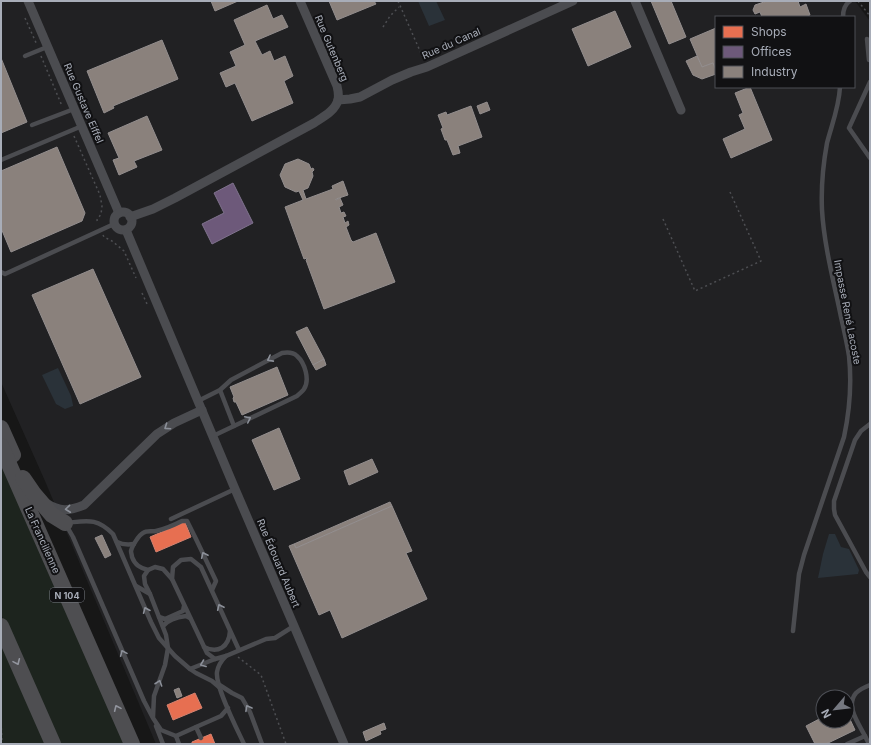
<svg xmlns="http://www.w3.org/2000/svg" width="871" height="745" font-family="Inter,sans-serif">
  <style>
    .built { fill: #212123; fill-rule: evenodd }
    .green { fill: #1d241e }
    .water { fill: #2a3239 }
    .shops { fill: #e76f51; stroke: #d48270 }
    .offices { fill: #6d597a; stroke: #7f728d }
    .industry { fill: #8a817c; stroke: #938e8e }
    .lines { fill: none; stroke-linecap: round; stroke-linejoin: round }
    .path { stroke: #4d4e52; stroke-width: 1.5; stroke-dasharray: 2 3; stroke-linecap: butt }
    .lane { stroke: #4b4c50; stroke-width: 4.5 }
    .street { stroke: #4b4c50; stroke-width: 9 }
    .highway { stroke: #4e4e51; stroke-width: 16 }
    .oneway { stroke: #8c9099 }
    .oneway2 { stroke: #92959e }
    .labels { text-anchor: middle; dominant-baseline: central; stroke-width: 4; stroke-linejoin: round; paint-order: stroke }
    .shield { fill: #111113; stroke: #7b7e86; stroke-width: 1 }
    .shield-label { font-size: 9px; font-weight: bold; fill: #a8adb8 }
    .street-label { font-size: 10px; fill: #a8adb8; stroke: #111113 }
  </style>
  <rect width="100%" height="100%" fill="#171717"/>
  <path class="built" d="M 1,1 L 855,1 L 870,21 L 870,744 L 156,744 L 45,481 L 1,382 ZM 716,17 L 854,17 L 854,87 L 716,87 ZM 823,697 L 847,697 L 847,721 L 823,721 Z"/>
  <g class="green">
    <path d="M 1,460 L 127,744 L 58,744 L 1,614 Z"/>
    <path d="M 1,642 L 46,744 L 1,744 Z"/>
  </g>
  <g class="water">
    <path d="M 418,1 L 436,1 L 445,20 L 429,26 Z"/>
    <path d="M 58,368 L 71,396 L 73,405 L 73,406 L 65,409 L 56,404 L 42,375 Z"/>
    <path d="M 829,534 L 835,534 L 841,547 L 849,549 L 859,570 L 858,574 L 818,578 L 823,554 Z"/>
  </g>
  <g class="shops">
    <path d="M 185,522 L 191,537 L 156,552 L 150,537 Z"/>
    <path d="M 195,693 L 202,708 L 173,720 L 167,705 Z"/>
    <path d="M 211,734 L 215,744 L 192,744 L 192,742 Z"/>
  </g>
  <path class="offices" d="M 233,183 L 253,223 L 212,244 L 202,224 L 224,213 L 214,193 Z"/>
  <g class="industry">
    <path d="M 211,1 L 238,1 L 215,11 Z"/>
    <path d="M 329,1 L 374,1 L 376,4 L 337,20 Z"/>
    <path d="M 651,1 L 671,1 L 686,37 L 669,44 Z"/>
    <path d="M 767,1 L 798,1 L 800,7 L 806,4 L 810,15 L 805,17 L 762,17 L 760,12 L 755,14 L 753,10 L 755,5 Z"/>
    <path d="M 267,5 L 273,19 L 282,15 L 288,27 L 255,41 L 262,55 L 270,51 L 274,61 L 285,56 L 293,76 L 284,81 L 293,103 L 252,121 L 235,83 L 226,87 L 220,73 L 236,66 L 230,52 L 245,45 L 234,20 Z"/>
    <path d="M 615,11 L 631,47 L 588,66 L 572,29 Z"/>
    <path d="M 716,28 L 716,71 L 713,63 L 702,67 L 690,39 Z"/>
    <path d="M 162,40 L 178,79 L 113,106 L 114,108 L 104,113 L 87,71 Z"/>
    <path d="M 697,56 L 702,67 L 713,63 L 716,71 L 716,74 L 702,79 L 693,75 L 686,61 Z"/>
    <path d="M 1,58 L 27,122 L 1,133 Z"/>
    <path d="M 750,87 L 772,140 L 731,158 L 723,139 L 745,129 L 739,115 L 743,113 L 735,93 Z"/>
    <path d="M 487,102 L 490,110 L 480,114 L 477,106 Z"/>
    <path d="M 471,106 L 482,137 L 458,146 L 460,153 L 453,155 L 447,140 L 445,140 L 441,129 L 443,128 L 438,115 L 446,112 L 447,115 Z"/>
    <path d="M 147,116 L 162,150 L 134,161 L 137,167 L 119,175 L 113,160 L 119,158 L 108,133 Z"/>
    <path d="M 57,147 L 85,213 L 82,221 L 11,252 L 1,228 L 1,171 Z"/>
    <path d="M 298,159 L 309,164 L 311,169 L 313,168 L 314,170 L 312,172 L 313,176 L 308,188 L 303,190 L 306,199 L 333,189 L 332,186 L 343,181 L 348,195 L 336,199 L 336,200 L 340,198 L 343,205 L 339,207 L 341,213 L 344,212 L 346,216 L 343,217 L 345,223 L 348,221 L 349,225 L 346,227 L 351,240 L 353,242 L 376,233 L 395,282 L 324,309 L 306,260 L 307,259 L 307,258 L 304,259 L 285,207 L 303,200 L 299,191 L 296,192 L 285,187 L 280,175 L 285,164 Z"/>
    <path d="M 93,269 L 141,377 L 80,404 L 32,295 Z"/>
    <path d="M 307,327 L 324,359 L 313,365 L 296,332 Z"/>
    <path d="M 324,359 L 326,365 L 316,370 L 313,365 Z"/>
    <path d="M 277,367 L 288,395 L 242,415 L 236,402 L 234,402 L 233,398 L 234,397 L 230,387 Z"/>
    <path d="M 279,428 L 300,479 L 274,490 L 252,440 Z"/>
    <path d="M 372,459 L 378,472 L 349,485 L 344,471 Z"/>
    <path d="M 390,502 L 392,506 L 296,548 L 294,544 Z"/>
    <path d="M 392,506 L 412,551 L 406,553 L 427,599 L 342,638 L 330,610 L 319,615 L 289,546 L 294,544 L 296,548 Z"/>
    <path d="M 102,535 L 111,555 L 105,558 L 95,538 Z"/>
    <path d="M 179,688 L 182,696 L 177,698 L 174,690 Z"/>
    <path d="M 847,713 L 855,730 L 826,744 L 815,744 L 806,726 L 823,717 L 823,721 L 847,721 Z"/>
    <path d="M 384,723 L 386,729 L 380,731 L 381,734 L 366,741 L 363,732 Z"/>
  </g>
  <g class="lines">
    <g class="path">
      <path d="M 398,1 L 424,60"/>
      <path d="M 858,1 L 870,16"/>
      <path d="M 25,18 L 37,45"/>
      <path d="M 383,27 L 390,16 L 399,7"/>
      <path d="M 41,56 L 62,106"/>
      <path d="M 74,136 L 100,195 L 102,206 L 101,214 L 97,220 L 98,224"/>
      <path d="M 663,219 L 695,291 L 761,261 L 730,192"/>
      <path d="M 103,235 L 104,237 L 112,241 L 124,251 L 136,278"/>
      <path d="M 142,293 L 147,304"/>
      <path d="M 238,657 L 261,675 L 286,744"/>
      <path d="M 1,718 L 2,744"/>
    </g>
    <g class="lane">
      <path d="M 843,17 C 843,11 844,5 850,1"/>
      <path d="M 867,39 L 869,60 L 870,60"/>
      <path d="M 25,56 L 47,47"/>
      <path d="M 870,82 L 849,128 L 870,158"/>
      <path d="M 32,125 L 74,109"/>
      <path d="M 1,160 L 82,126"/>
      <path d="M 1,272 L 5,274 L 114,224"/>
      <path d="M 220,390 L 234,426"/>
      <path d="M 198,401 L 220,390 L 231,380 L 282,353 C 288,352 293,352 297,356 C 305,363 310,380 304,389 C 303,391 299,394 297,396 L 213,436"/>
      <path d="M 870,424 L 861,431 L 855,440 L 834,501 L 834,509 L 835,515 L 866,572 L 870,577"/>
      <path d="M 171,519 L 235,489"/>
      <path d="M 117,542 C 123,545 127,545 134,544"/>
      <path d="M 148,570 C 140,568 135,565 132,557 C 132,555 131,553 131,551 C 132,546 139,535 143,533 C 147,530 152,532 156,531 C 165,529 174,525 182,521 L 187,521 L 196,539 L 216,581 L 212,590"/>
      <path d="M 136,586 L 150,594 L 166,635 L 168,648 L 165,665 L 154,696 L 153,717"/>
      <path d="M 150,594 L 145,584 L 144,576 L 148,570 L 155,567 L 163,569 L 172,579"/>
      <path d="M 159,617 L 165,619 L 183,611 L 184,606"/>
      <path d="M 163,626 C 168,620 178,617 186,616 L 190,618"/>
      <path d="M 793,631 L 799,574 L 804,555 L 844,437 C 850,409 852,385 849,356 C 847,343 844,330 841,317 C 834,283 824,245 822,210 C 821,188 823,165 827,143 C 832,124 839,107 840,87"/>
      <path d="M 204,647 C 218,654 229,647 230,631"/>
      <path d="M 226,656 C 221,661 218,665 217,672 C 215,686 237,729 244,744"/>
      <path d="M 215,659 L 207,653 L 172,579 L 173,567 L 181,560 L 191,559 L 201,567 L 239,650"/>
      <path d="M 190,669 L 215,659 L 226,656 L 266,639 L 275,638 L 294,626"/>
      <path d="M 218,684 L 232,693 L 242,698 L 250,712 L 262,744"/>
      <path d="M 156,726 L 163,744"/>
      <path d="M 196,727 L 221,716 L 228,708"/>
      <path d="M 176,736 L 179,744"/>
      <path d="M 865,736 C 859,724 845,706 856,693 C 860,689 865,687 870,685"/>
      <path d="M 201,738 L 196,727 L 176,736 L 161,730 L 153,718 L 144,701 L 73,537 L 65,523 C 87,521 96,517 113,534 L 151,622 L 159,638 L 175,656 L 190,669 L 196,673 L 212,681 L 219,687"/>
      <path d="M 847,744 L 865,736 L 869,744"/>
    </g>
    <g class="street">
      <path d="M 28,1 L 119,213"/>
      <path d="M 635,1 L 681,110"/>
      <path d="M 338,100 L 350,99 L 360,97 L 392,80 L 411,72 L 427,67 L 573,1"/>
      <circle cx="123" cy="221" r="9"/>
      <path d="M 130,217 L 153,209 L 175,198 L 314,123 C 323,117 335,111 338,100 C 339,95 338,90 337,86 L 300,1"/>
      <path d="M 126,230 L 235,489 L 294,626 L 344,744"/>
      <path d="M 46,503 C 60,512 69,511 84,505 L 157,434 L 174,423 L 202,410"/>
    </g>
    <g class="highway">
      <path d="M 1,428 L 13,455"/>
      <path d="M 1,446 L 132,744"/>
      <path d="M 23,478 L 34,494 L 52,515 L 65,523"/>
      <path d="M 1,626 L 53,744"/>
    </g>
  </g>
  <defs><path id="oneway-chevron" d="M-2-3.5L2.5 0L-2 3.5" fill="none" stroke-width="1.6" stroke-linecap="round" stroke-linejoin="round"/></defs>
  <g class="oneway">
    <use href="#oneway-chevron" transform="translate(270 359) rotate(152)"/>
    <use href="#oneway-chevron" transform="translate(248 419) rotate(-26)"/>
    <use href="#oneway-chevron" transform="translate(167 427) rotate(146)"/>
    <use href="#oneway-chevron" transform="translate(68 509) rotate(174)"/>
    <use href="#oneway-chevron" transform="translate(204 555) rotate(-115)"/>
    <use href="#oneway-chevron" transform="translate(220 607) rotate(-115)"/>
    <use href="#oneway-chevron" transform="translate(146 610) rotate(-113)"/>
    <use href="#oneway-chevron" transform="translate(123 653) rotate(-114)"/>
    <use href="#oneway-chevron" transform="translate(203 664) rotate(159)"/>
    <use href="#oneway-chevron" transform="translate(159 683) rotate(-71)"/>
    <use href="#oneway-chevron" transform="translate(248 708) rotate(-119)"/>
  </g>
  <g class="oneway2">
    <use href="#oneway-chevron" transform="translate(17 662) rotate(66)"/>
    <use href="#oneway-chevron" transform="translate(117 708) rotate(-114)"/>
  </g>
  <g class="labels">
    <rect class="shield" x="50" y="588" width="34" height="14" rx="3"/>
    <g class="shield-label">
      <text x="67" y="595">N 104</text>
    </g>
    <g class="street-label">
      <text transform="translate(451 43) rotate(-24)">Rue du Canal</text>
      <text transform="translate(332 48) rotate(67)">Rue Gutenberg</text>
      <text transform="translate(84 103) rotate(67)">Rue Gustave Eiffel</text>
      <text transform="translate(848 312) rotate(79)">Impasse René Lacoste</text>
      <text transform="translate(43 540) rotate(66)">La Francilienne</text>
      <text transform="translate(279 563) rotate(67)">Rue Édouard Aubert</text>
    </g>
  </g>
  <rect width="871" height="745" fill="none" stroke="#a8adb8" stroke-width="4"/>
  <rect x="715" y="16" width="140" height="72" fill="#111113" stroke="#4d4f55"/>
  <rect x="723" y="26" width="20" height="12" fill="#e76f51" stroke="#4d4f55"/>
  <text x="751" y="36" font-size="12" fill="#a8adb8">Shops</text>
  <rect x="723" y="46" width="20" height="12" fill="#6d597a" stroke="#4d4f55"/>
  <text x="751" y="56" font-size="12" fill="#a8adb8">Offices</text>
  <rect x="723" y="66" width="20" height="12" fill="#8a817c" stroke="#4d4f55"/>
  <text x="751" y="76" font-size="12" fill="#a8adb8">Industry</text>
  <g transform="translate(835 709) rotate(242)"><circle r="19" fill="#111113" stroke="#4d4f55"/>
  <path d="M0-3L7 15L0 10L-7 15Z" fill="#757880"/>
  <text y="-6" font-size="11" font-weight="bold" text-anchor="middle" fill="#a8adb8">N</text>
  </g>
</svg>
